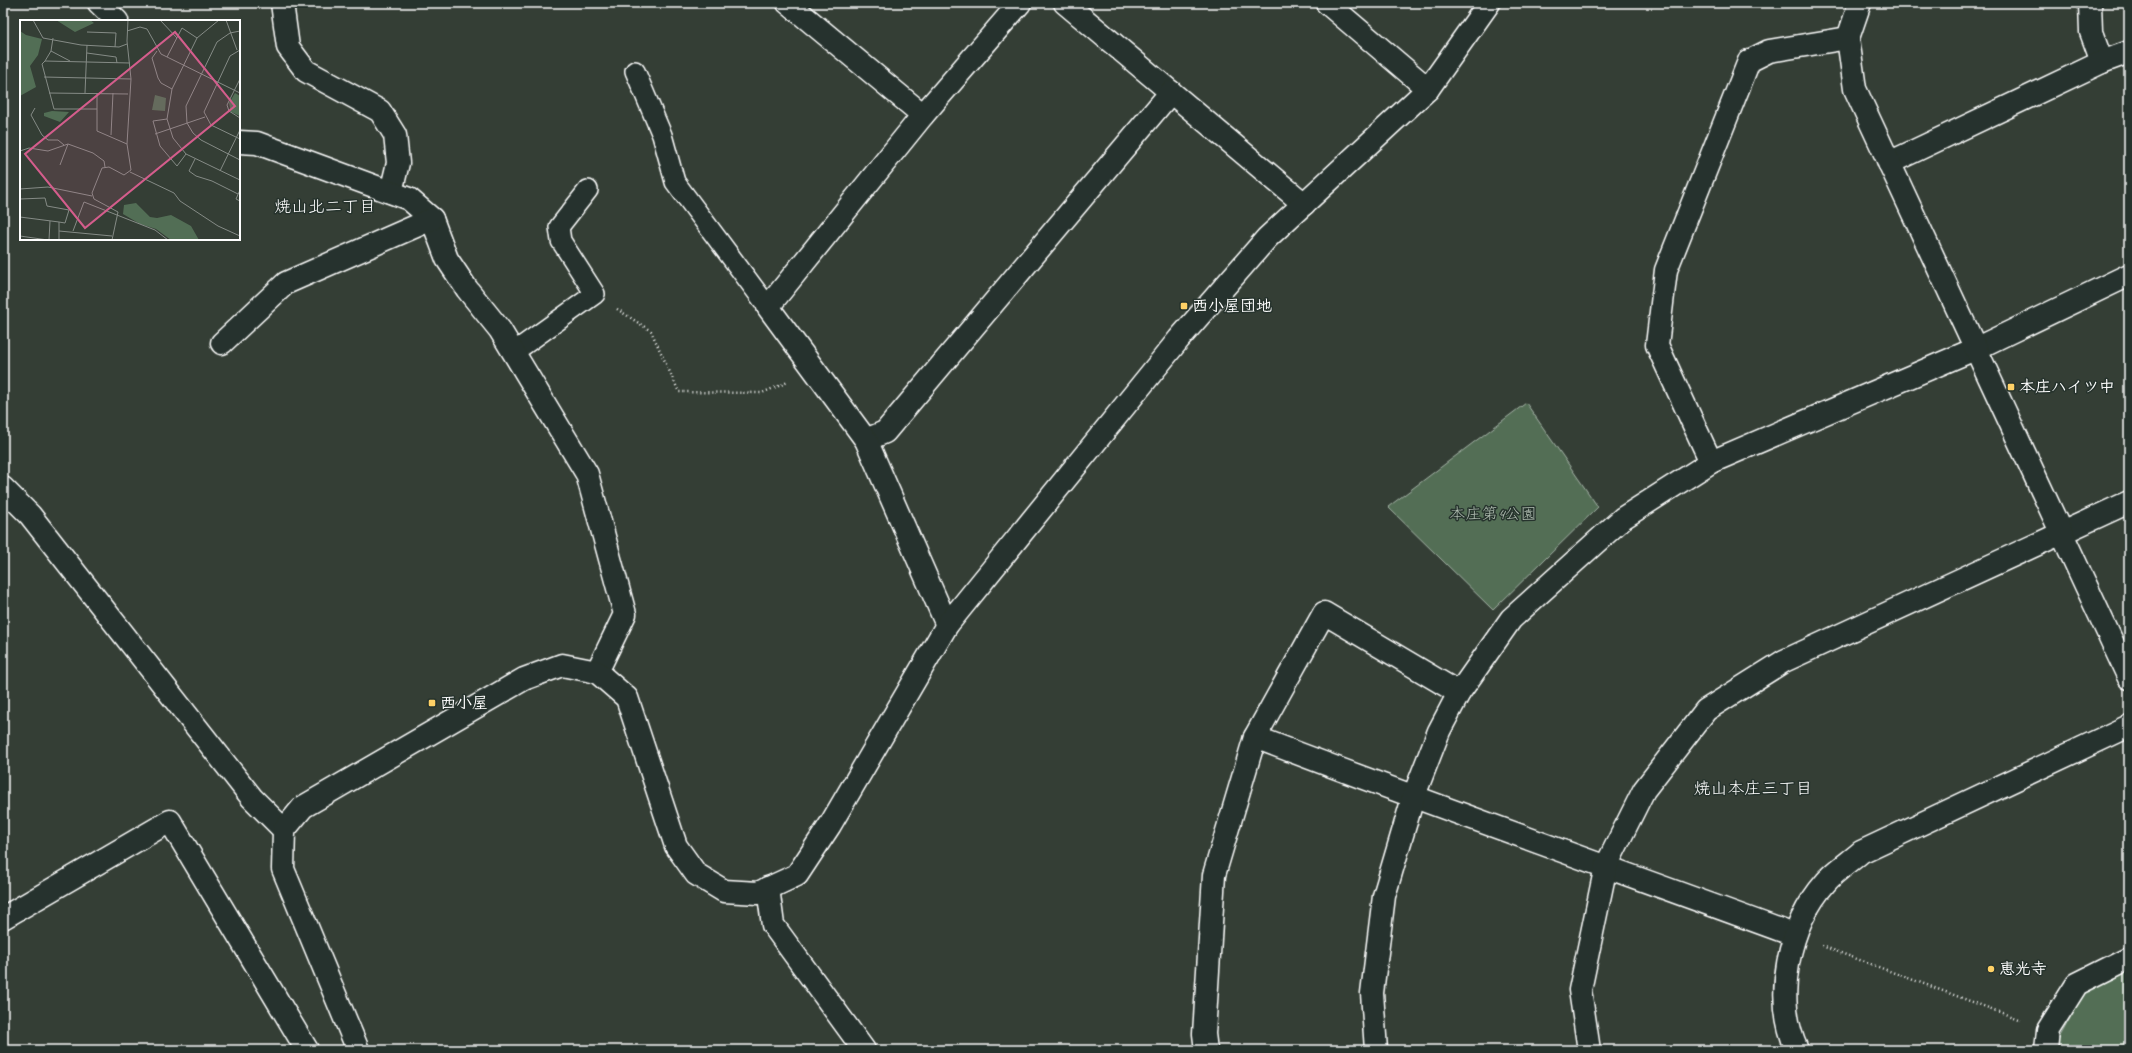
<svg xmlns="http://www.w3.org/2000/svg" width="2132" height="1053" font-family="Caveat,'Klee One',sans-serif">
  <style>
    .park { fill: #526e55; stroke: #a8b6aa }
    .lines { fill: none; stroke-linecap: round; stroke-linejoin: round }
    .lane-casing { stroke: #fff; stroke-width: 22 }
    .street-casing { stroke: #fff; stroke-width: 25 }
    .secondary-casing { stroke: #fff; stroke-width: 25 }
    .path { stroke: #fff; stroke-width: 2.5; stroke-dasharray: 1 3; stroke-linecap: butt }
    .lane { stroke: #26332d; stroke-width: 19 }
    .street { stroke: #26332d; stroke-width: 22 }
    .secondary { stroke: #26332d; stroke-width: 22 }
    .poi-dot { fill: #ffd166; stroke: #26332d; stroke-width: 1.5 }
    .labels { text-anchor: middle; dominant-baseline: central; stroke-width: 3; stroke-linejoin: round; paint-order: stroke }
    .poi-label { font-size: 16px; font-weight: bold; fill: #fff; stroke: #26332d; text-anchor: start }
    .park-label { font-size: 16px; fill: #b1beb2; stroke: #26332d }
    .neighbourhood-label { font-size: 17px; fill: #fff; stroke: #26332d }
    .inset-road { fill: none; stroke: #858b86; stroke-width: 1 }
    .view { fill: #d45d8c; fill-opacity: 0.15; stroke: #d45d8c; stroke-width: 2 }
    .inset-edge { fill: none; stroke: #fff; stroke-width: 2 }
  </style>
  <rect width="100%" height="100%" fill="#343e35"/>
  <filter id="ink" filterUnits="userSpaceOnUse"><feTurbulence type="fractalNoise" baseFrequency=".025" numOctaves="2"/><feDisplacementMap in="SourceGraphic" scale="8" xChannelSelector="R" yChannelSelector="G"/><feConvolveMatrix kernelMatrix="1 2 1 2 8 2 1 2 1" color-interpolation-filters="sRGB"/></filter>
  <g filter="url(#ink)">
    <g class="park">
      <path d="M 1526,403 L 1598,507 L 1493,610 L 1388,507 Z"/>
      <path d="M 2129,971 L 2129,1050 L 2057,1050 L 2057,1042 L 2082,996 L 2096,983 Z"/>
    </g>
    <g class="lines">
      <defs>
        <g id="lane">
          <path d="M 635,71 L 662,135 L 675,182 L 768,307"/>
          <path d="M 514,352 L 595,294 L 561,241 L 559,227 L 588,190"/>
        </g>
        <g id="street">
          <path d="M 99,3 L 117,21"/>
          <path d="M 282,3 L 288,47 L 306,71 L 380,111 L 395,135 L 398,163 L 391,192"/>
          <path d="M 788,3 L 923,115"/>
          <path d="M 1065,3 L 1304,204"/>
          <path d="M 1327,3 L 1428,89"/>
          <path d="M 2090,3 L 2091,32 L 2102,62"/>
          <path d="M 239,142 L 257,143 L 409,199 L 432,219 L 447,259 L 467,289 L 500,330 L 587,474 L 625,614 L 597,672"/>
          <path d="M 1889,163 L 2102,62 L 2129,52"/>
          <path d="M 222,343 L 286,283 L 432,219"/>
          <path d="M 866,440 L 885,432 L 1171,92"/>
          <path d="M 1711,462 L 1657,345 L 1666,270 L 1749,61 L 1769,51 L 1848,38"/>
          <path d="M 947,625 L 866,440 L 768,307 L 923,115 L 1020,3"/>
          <path d="M 1255,737 C 1434,806 1614,869 1794,935"/>
          <path d="M 768,888 L 773,925 L 864,1050"/>
          <path d="M 3,918 L 170,821 L 307,1050"/>
          <path d="M 1206,1050 L 1204,1034 L 1214,875 L 1255,737 L 1324,613 L 1459,693"/>
          <path d="M 1376,1050 L 1372,993 L 1384,896 L 1413,798 L 1439,731 L 1459,693 L 1511,619 L 1623,518 L 1711,462 L 1975,349 L 2129,275"/>
          <path d="M 1589,1050 L 1580,990 L 1606,866 L 1644,790 L 1706,710 L 1784,661 L 2129,502"/>
          <path d="M 1797,1050 C 1773,997 1788,925 1826,882 C 1835,871 1850,862 1861,852 L 2129,726"/>
          <path d="M 2046,1050 L 2048,1030 L 2077,984 L 2129,958"/>
        </g>
        <g id="secondary">
          <path d="M 1860,3 L 1848,38 L 1855,89 L 2129,678"/>
          <path d="M 3,488 L 30,515 L 252,798 L 284,830"/>
          <path d="M 358,1050 L 283,869 L 284,830 L 303,807 L 524,679 L 562,665 L 597,672 L 627,698 L 676,846 L 696,874 L 724,891 L 758,893 L 797,875 L 830,825 L 947,625 L 1179,339 L 1267,238 L 1428,89 L 1489,3"/>
        </g>
      </defs>
      <use href="#lane" class="lane-casing"/>
      <use href="#street" class="street-casing"/>
      <use href="#secondary" class="secondary-casing"/>
      <g class="path">
        <path d="M 617,309 L 651,331 L 679,392 L 762,393 L 788,382"/>
        <path d="M 1822,946 L 2021,1020"/>
      </g>
      <use href="#lane" class="lane"/>
      <use href="#street" class="street"/>
      <use href="#secondary" class="secondary"/>
    </g>
  </g>
  <g class="poi-dot">
    <rect x="1180" y="302" width="8" height="8" rx="2"/>
    <rect x="2007" y="383" width="8" height="8" rx="2"/>
    <rect x="428" y="699" width="8" height="8" rx="2"/>
    <circle cx="1991" cy="969" r="4"/>
  </g>
  <g class="labels">
    <g class="poi-label">
      <text x="1192" y="306">西小屋団地</text>
      <text x="2019" y="387">本庄ハイツ中</text>
      <text x="440" y="703">西小屋</text>
      <text x="1999" y="969">恵光寺</text>
    </g>
    <g class="park-label">
      <text x="1493" y="514">本庄第4公園</text>
    </g>
    <g class="neighbourhood-label">
      <text x="325" y="206">焼山北二丁目</text>
      <text x="1753" y="788">焼山本庄三丁目</text>
    </g>
  </g>
  <g transform="translate(20 20)">
    <rect width="220" height="220" fill="#343e35"/>
    <path d="M 36,0 L 70,0 L 74,3 L 55,12 ZM 0,11 L 6,15 L 22,19 L 18,35 L 10,46 L 16,67 L 0,76 ZM 116,183 L 130,197 L 137,198 L 151,195 L 171,206 L 179,220 L 151,220 L 136,209 L 120,204 L 103,194 L 104,185 Z" fill="#526e55"/>
    <path d="M 215,73 L 220,76 L 220,96 L 211,92 L 209,83 ZM 135,75 L 146,78 L 145,91 L 132,90 ZM 32,91 L 49,92 L 40,102 L 24,96 L 24,93 Z" fill="#526e55"/>
    <path class="inset-road" d="M 13,0 L 23,18 L 61,25 L 99,27 L 107,24M 140,0 L 157,18M 199,0 L 177,18 L 152,69 L 147,99 L 153,118 L 166,134 L 220,160M 206,0 L 217,30M 107,11 L 120,7 L 127,9 L 141,34 L 220,73M 220,11 L 210,13 L 197,22 L 166,86 L 167,103 L 173,113 L 181,120 L 220,140M 67,12 L 96,13 L 95,27M 220,30 L 210,36 L 184,92 L 191,105 L 220,119M 31,31 L 33,18M 137,31 L 132,38 L 138,58 L 141,63 L 152,69M 67,33 L 96,37 L 97,43M 147,37 L 162,8 L 177,18M 25,41 L 31,31 L 50,41M 24,57 L 111,59M 220,59 L 207,85 L 209,91 L 220,98M 29,73 L 108,74M 65,73 L 67,25M 77,73 L 77,111 L 107,124M 15,88 L 11,95 L 22,115 L 28,120 L 38,120 L 44,125M 77,89 L 34,89 L 22,44 L 25,41 L 110,43M 147,99 L 133,101 L 140,126 L 157,146 L 166,134M 135,114 L 185,97M 91,115 L 93,73M 0,131 L 9,128 L 28,131 L 48,124 L 73,133 L 84,141 L 85,147M 175,139 L 169,151 L 176,156 L 192,161 L 218,174M 40,145 L 48,124M 200,151 L 220,110M 110,152 L 154,173 L 160,181 L 198,206 L 220,216M 0,169 L 28,167 L 72,176M 220,170 L 216,179 L 220,181M 0,179 L 25,178 L 27,186 L 49,190 L 45,203 L 39,202 L 39,211M 0,197 L 39,202M 53,211 L 64,182 L 135,210 L 148,220M 0,216 L 28,220M 29,220 L 30,201M 39,220 L 39,211 L 92,216M 92,220 L 98,192 L 74,179 L 72,173 L 82,148 L 89,147 L 104,155 L 111,150 L 107,124 L 111,59 L 107,21 L 108,0"/>
    <path class="view" d="M 155,12 L 215,86 L 65,208 L 5,134 Z"/>
    <rect width="220" height="220" class="inset-edge"/>
  </g>
  <rect width="2132" height="1053" fill="none" stroke="#26332d" stroke-width="16"/>
  <rect x="8" y="8" width="2116" height="1037" fill="none" stroke="#fff" stroke-width="1.5" filter="url(#ink)"/>
</svg>
